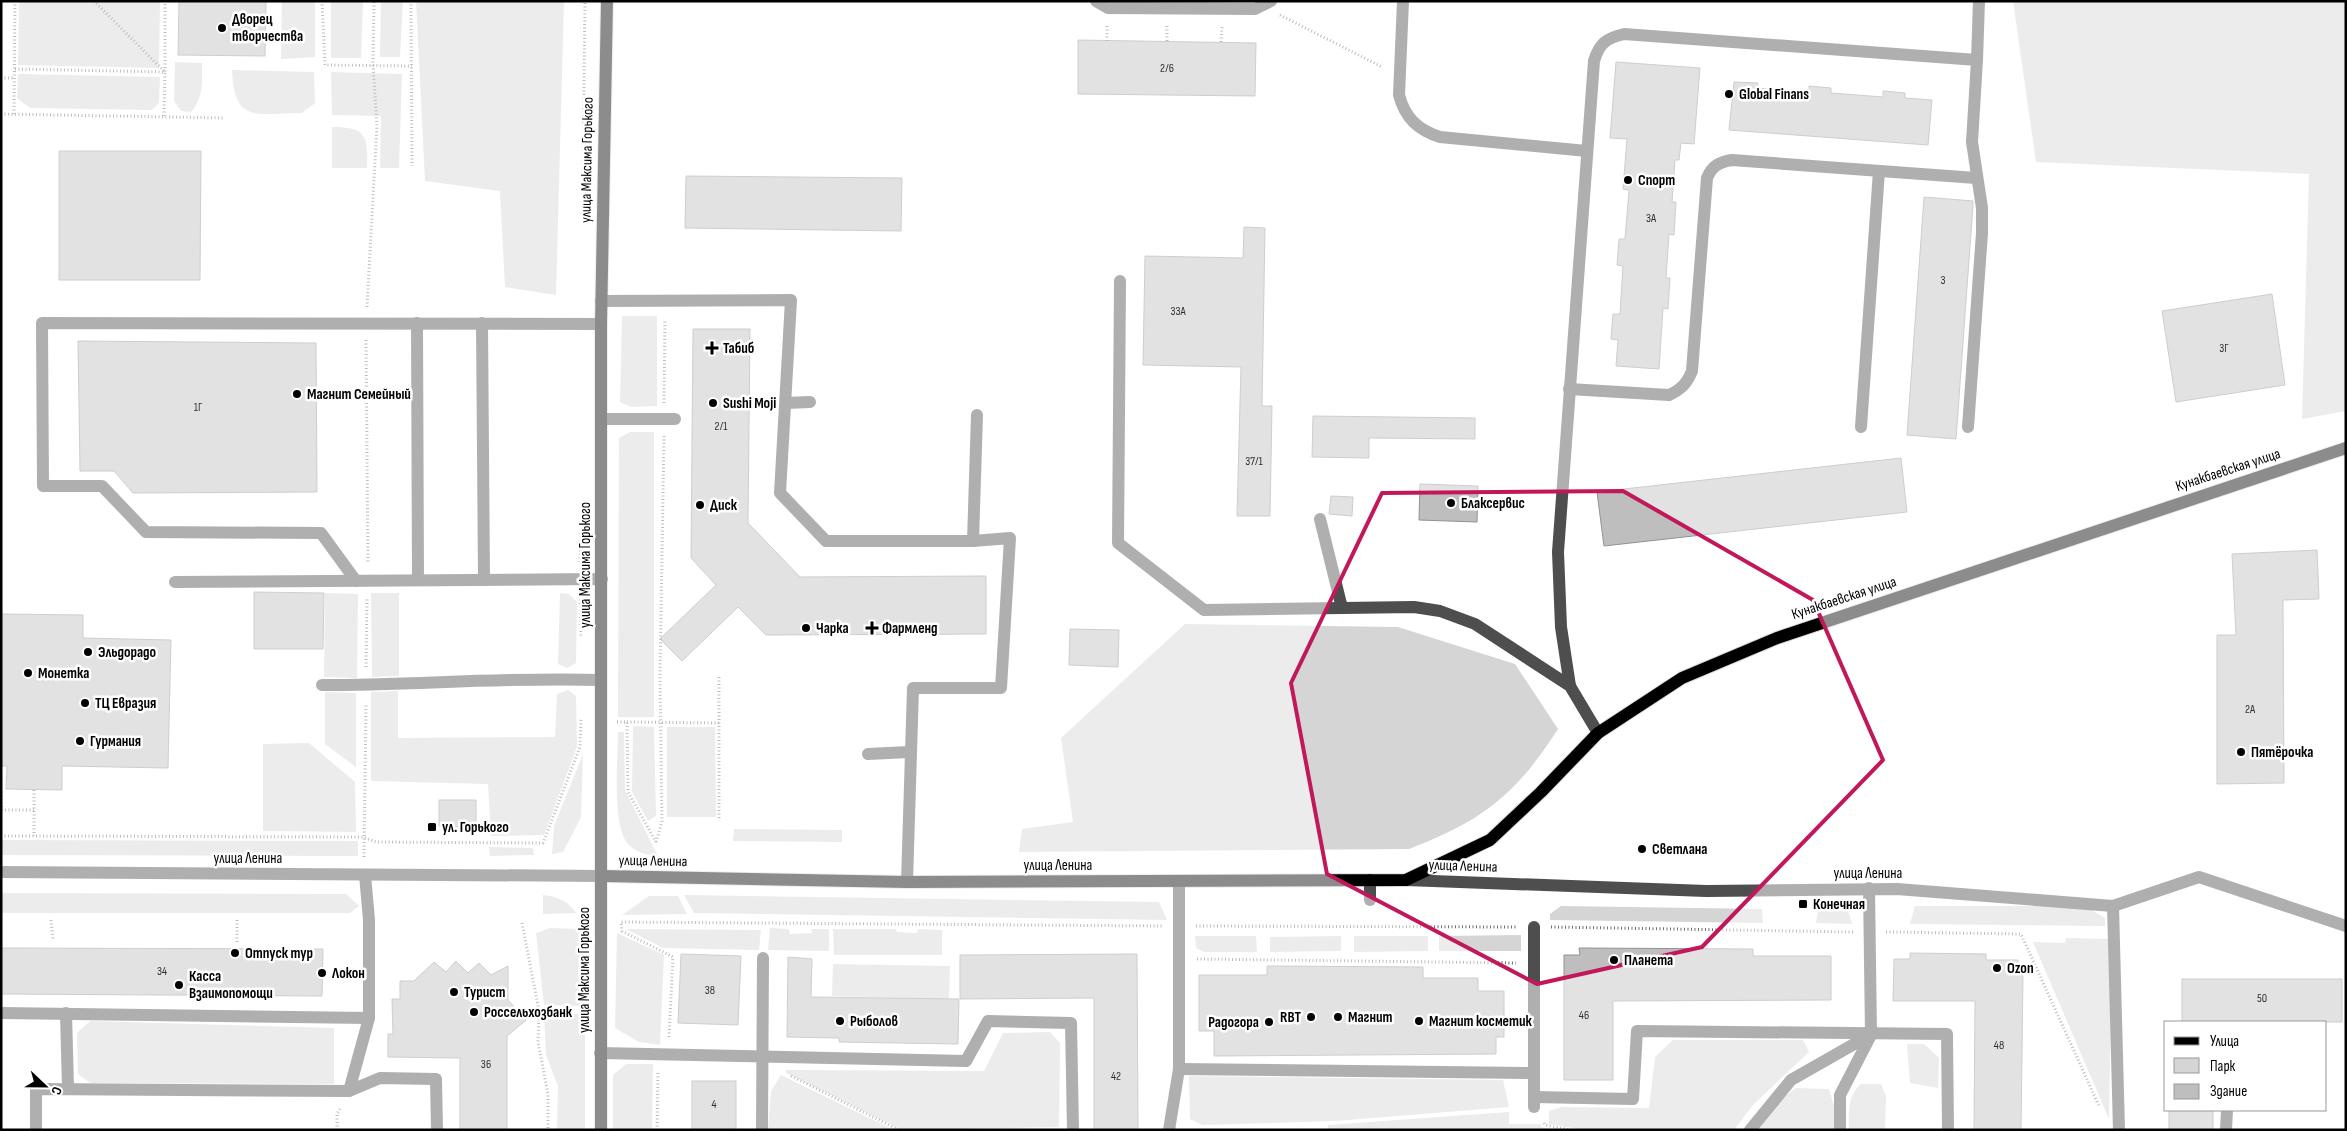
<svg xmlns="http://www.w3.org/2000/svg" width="2347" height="1131" font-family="'Sofia Sans Condensed',sans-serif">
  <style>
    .green { fill: #d5d5d5 }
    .building { fill: #bebebe; stroke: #929292 }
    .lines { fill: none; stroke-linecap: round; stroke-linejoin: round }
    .major-casing { stroke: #dbdbdb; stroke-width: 14 }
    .path { stroke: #707070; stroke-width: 3; stroke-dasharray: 1 2.5; stroke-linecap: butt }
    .minor { stroke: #4e4e4e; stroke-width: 12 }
    .major { stroke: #000; stroke-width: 12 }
    .marked { fill: none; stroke: #c2185b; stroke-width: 4; stroke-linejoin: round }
    .poi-dot { fill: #000; stroke: #fff; stroke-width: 2 }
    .labels { text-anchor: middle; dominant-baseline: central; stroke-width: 5; stroke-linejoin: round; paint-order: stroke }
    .number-label { font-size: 12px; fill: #303030 }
    .poi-label { font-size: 15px; font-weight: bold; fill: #000; stroke: #fff; text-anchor: start }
    .street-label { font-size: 15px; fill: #000; stroke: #fff }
  </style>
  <rect width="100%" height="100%" fill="#fff"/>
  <g class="green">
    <path d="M 19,1 L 160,1 L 159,68 L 18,65 Z"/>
    <path d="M 282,1 L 315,1 L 315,57 L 281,59 Z"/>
    <path d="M 331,1 L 363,1 L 361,58 L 331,58 Z"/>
    <path d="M 381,1 L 403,1 L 400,57 L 380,57 Z"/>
    <path d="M 416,1 L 564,1 L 556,295 L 505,287 L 500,191 L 425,181 Z"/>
    <path d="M 2013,1 L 2346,1 L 2346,411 L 2302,419 L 2309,174 L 2036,162 Z"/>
    <path d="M 175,62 L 202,63 C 202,82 204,97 191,112 L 181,111 L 174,101 Z"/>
    <path d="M 232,70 L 314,72 L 315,103 L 302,113 C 258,113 234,125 232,70 Z"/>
    <path d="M 331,72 L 402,74 L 399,168 L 380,168 L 381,116 L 332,115 Z"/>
    <path d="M 18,74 L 160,77 L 159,103 L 152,110 L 30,108 L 17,98 Z"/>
    <path d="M 332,127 C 366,127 368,135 367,168 L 332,168 Z"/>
    <path d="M 622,316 L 657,316 L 657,406 L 631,407 L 620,402 Z"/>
    <path d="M 630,432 L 654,432 L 654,717 L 618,717 L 619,438 Z"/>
    <path d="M 325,593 L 358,594 L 357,678 L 324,677 Z"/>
    <path d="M 371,593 L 399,593 L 399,676 L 372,677 Z"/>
    <path d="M 560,593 L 569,594 L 577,602 L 576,663 L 567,668 L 558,664 Z"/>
    <path d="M 1185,624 L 1398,627 L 1515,664 L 1558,729 C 1515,796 1482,821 1409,849 L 1019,852 L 1022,829 L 1073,822 L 1061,738 Z"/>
    <path d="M 568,690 L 576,696 L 577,747 L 544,835 L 491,836 L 488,784 L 371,781 L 371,692 L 398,691 L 398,738 L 555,737 L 557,694 Z"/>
    <path d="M 325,692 L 356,693 L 356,767 L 325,744 Z"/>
    <path d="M 633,726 L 654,727 L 656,816 L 648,821 L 632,792 Z"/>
    <path d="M 667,727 L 715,727 L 716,817 L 667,817 Z"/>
    <path d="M 618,732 L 624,732 L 625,790 L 658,856 C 647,855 638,853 630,846 C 611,830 618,757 618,732 Z"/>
    <path d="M 309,743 L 355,782 L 356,832 L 263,831 L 263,744 Z"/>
    <path d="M 583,754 L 581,817 L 563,852 L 552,854 L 554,826 Z"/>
    <path d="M 734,829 L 842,830 L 842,842 L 733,841 Z"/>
    <path d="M 1,840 L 358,841 L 358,856 L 1,855 Z"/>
    <path d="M 489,847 L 533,848 L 534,855 L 490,856 Z"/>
    <path d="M 1,893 L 346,894 L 359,906 L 350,913 L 1,913 Z"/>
    <path d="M 543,895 C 558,897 567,900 576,913 L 543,914 Z"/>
    <path d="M 684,895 L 1159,902 L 1167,920 L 694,913 Z"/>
    <path d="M 649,896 L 678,896 L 687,914 L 622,915 Z"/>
    <path d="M 1561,906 L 1762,909 L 1763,923 L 1550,920 L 1550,914 Z"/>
    <path d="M 1915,906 L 2084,906 L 2105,918 L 2105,926 L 1910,924 Z"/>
    <path d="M 1818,911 L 1848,911 L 1852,924 L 1816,923 Z"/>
    <path d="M 550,928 L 580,929 L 585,950 L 584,1006 L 544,1005 L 536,933 Z"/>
    <path d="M 770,928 L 789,929 L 790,934 L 812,933 L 811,929 L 829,929 L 829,951 L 768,950 Z"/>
    <path d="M 626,929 L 761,930 L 759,950 L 663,948 Z"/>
    <path d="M 833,929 L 896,929 L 897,932 L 917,933 L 918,929 L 942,930 L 942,955 L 834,955 Z"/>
    <path d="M 617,933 L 664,955 L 660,1045 L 639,1042 L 615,1028 Z"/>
    <path d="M 1521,935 L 1521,951 L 1439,951 L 1439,936 Z"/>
    <path d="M 1195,936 L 1256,936 L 1257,952 L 1204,952 L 1196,948 Z"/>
    <path d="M 1341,936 L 1341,951 L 1270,952 L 1270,937 Z"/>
    <path d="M 1354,936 L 1428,936 L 1428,951 L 1354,952 Z"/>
    <path d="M 2066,938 L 2112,939 L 2109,1119 L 2033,942 L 2065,943 Z"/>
    <path d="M 833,964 L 950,966 L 949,999 L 832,996 Z"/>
    <path d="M 544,1014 L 585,1014 L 585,1130 L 557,1130 L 558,1086 L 546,1055 Z"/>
    <path d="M 90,1021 L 334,1028 L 334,1084 L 90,1083 L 78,1074 L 77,1033 Z"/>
    <path d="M 1050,1032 L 1060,1043 L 1059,1127 L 902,1130 L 786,1073 L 786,1070 L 984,1071 L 1003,1033 Z"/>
    <path d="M 1673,1040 L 1803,1040 L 1809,1052 L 1753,1105 L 1734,1130 L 1585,1130 L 1549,1124 L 1549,1111 L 1561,1107 L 1649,1108 L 1655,1057 Z"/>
    <path d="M 1907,1044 L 1924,1044 L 1939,1058 L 1938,1088 L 1910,1083 Z"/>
    <path d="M 626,1064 L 653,1064 L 652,1130 L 613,1130 L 613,1075 Z"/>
    <path d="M 781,1075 L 894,1130 L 768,1130 L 771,1091 Z"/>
    <path d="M 1189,1076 L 1503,1080 L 1509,1107 L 1335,1121 L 1202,1125 L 1190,1119 Z"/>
    <path d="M 1861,1084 L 1881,1084 L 1886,1096 L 1885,1130 L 1849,1130 C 1849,1113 1847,1096 1861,1084 Z"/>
    <path d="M 1796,1088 L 1829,1089 L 1834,1106 L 1834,1130 L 1759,1130 C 1764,1113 1782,1098 1796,1088 Z"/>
    <path d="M 1509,1112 L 1509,1124 L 1541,1124 L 1541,1127 L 1556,1130 L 1328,1130 L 1328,1125 Z"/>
  </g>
  <g class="building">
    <path d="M 179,1 L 266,1 L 265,56 L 178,55 Z"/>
    <path d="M 1078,40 L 1256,43 L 1255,96 L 1078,94 Z"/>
    <path d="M 1616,62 L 1700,68 L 1694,144 L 1681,143 L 1679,160 L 1675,160 L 1672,202 L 1676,202 L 1674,235 L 1669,234 L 1666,278 L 1670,278 L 1668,309 L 1663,308 L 1659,369 L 1616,366 L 1618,340 L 1611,339 L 1613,314 L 1620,314 L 1623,266 L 1617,265 L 1619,239 L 1625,239 L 1629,190 L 1623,189 L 1627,139 L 1610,138 Z"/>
    <path d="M 1734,82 L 1758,83 L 1757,88 L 1809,92 L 1809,86 L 1831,88 L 1831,93 L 1883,97 L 1883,91 L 1905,93 L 1905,98 L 1932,100 L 1928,145 L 1729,130 Z"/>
    <path d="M 59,151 L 201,151 L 200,280 L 59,280 Z"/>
    <path d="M 686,176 L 902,178 L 901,231 L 685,228 Z"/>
    <path d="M 1924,197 L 1973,201 L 1973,205 L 1956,439 L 1907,435 Z"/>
    <path d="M 1244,227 L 1265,228 L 1262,406 L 1272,406 L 1270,516 L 1237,516 L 1241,367 L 1143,365 L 1145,256 L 1243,258 Z"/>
    <path d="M 2272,294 L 2285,385 L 2176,402 L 2162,311 Z"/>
    <path d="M 693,329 L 750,329 L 748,523 L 800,577 L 986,576 L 986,634 L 766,635 L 738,607 L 682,661 L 660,639 L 716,585 L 691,558 Z"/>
    <path d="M 78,341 L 316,343 L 317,492 L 133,493 L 114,471 L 80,471 Z"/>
    <path d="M 1313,416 L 1475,418 L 1475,439 L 1369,438 L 1369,458 L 1312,457 Z"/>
    <path d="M 1901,458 L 1907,512 L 1604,546 L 1597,492 Z"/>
    <path d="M 1420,484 L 1478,486 L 1477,522 L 1419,520 Z"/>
    <path d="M 1331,496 L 1353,497 L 1352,516 L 1329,514 Z"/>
    <path d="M 2317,550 L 2319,599 L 2283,600 L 2284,783 L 2217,784 L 2217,635 L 2236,635 L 2232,554 Z"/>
    <path d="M 254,592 L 324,593 L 323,649 L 254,649 Z"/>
    <path d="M 1,614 L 83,615 L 83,638 L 171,640 L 168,768 L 62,766 L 62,790 L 6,789 L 7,766 L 1,766 Z"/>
    <path d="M 1070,629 L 1119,630 L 1118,667 L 1069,665 Z"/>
    <path d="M 439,800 L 476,800 L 476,827 L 439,826 Z"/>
    <path d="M 1,948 L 323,949 L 322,996 L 1,994 Z"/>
    <path d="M 1579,948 L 1753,949 L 1753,956 L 1831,956 L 1831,1000 L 1613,1001 L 1613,1080 L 1564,1080 L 1564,955 L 1580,955 Z"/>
    <path d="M 1910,953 L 1986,954 L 1986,960 L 2018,960 L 2018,972 L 2023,972 L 2021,1130 L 1974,1130 L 1975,1001 L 1893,1001 L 1894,959 L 1910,959 Z"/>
    <path d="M 681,954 L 741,956 L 738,1025 L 678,1023 Z"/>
    <path d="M 1137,954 L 1138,1130 L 1094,1130 L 1094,998 L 960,999 L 960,955 Z"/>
    <path d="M 788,957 L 812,959 L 811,997 L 959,999 L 958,1044 L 839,1042 L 839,1038 L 787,1037 Z"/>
    <path d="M 456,961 L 468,973 L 479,963 L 491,975 L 508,966 L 508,1000 L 526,1020 L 507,1036 L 507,1130 L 460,1130 L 460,1058 L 388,1057 L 388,1034 L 393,1034 L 392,999 L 400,999 L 400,981 L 414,981 L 434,962 L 446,972 Z"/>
    <path d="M 1267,966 L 1423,967 L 1423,978 L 1478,978 L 1478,991 L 1504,991 L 1504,1037 L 1496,1037 L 1496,1054 L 1214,1056 L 1214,1031 L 1199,1031 L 1199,975 L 1267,975 Z"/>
    <rect x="2182" y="979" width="160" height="43"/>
    <rect x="692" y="1081" width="44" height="49"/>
    <rect x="2169" y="1110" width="44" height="20"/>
  </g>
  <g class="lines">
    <defs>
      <g id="major">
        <path d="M 602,876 L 907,882 L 1406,880 L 1490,840 L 1541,792 L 1598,733 L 1682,678 L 1777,638 L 2346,448"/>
        <path d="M 601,1130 L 601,324 L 607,1"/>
      </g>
    </defs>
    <use href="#major" class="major-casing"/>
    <g class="path">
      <path d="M 94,1 L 165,72 L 164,117"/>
      <path d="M 322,1 L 325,65 L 412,66"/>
      <path d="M 411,1 L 412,166"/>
      <path d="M 1280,15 L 1382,67"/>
      <path d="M 1107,41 L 1107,26"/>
      <path d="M 1167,41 L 1167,26"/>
      <path d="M 1221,42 L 1222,27"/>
      <path d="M 15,69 L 165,72 L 165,1"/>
      <path d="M 1,78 L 15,78"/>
      <path d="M 1,114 L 225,118"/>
      <path d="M 14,114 L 15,1"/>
      <path d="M 583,172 L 585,1"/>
      <path d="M 367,307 L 377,126 L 373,64 L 374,1"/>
      <path d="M 366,340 L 368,564"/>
      <path d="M 664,403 L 665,319"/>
      <path d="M 580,562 L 581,521"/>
      <path d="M 580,596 L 581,637"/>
      <path d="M 366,667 L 367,598"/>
      <path d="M 719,677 L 719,819"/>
      <path d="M 617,722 L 627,722 L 628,792 L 656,842"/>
      <path d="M 627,722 L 719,723"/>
      <path d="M 34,790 L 34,836"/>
      <path d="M 1,792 L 2,810 L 34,810"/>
      <path d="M 1,836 L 363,837 L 376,842 L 543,843 L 580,747 L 581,718"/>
      <path d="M 656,842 L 662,822 L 660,674 L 664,436"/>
      <path d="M 364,857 L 366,703"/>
      <path d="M 51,920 L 53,940"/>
      <path d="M 237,920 L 237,943"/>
      <path d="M 522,923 L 539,1011 L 538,1042 L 548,1094 L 548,1130"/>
      <path d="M 1196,926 L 1518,927"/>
      <path d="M 1551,927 L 1853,932"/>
      <path d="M 1886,932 L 2021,934 L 2099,1106"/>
      <path d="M 1197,959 L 1516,963"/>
      <path d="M 669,1037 L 673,957 L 622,931 L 621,922 L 1163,926"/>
      <path d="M 791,1076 L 899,1130"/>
      <path d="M 1544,1123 L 1545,1125 L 1570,1130"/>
      <path d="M 337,1130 L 337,1114 L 340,1109"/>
      <path d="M 657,1130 L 658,1071"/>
    </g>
    <g class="minor">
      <path d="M 1096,1 L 1108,8 L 1255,9 L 1271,1"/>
      <path d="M 1403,1 L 1399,95 C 1405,118 1418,130 1440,137 L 1587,151"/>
      <path d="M 1977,60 L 1979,1"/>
      <path d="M 1120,281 L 1118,543 L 1204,610 L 1342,608"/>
      <path d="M 601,301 L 791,300 L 780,493 L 826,541 L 973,541 L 1010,538 L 1001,688 L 913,688 L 907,882"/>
      <path d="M 417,323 L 418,580"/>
      <path d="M 482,323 L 484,580"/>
      <path d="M 1569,389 L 1669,395 C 1682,389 1687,383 1692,371 L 1707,178 C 1712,166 1719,162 1732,160 L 1976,178"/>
      <path d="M 786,403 L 810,402"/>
      <path d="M 602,419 L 675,419"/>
      <path d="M 1861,427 L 1879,171"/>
      <path d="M 1320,519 L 1342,608 L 1414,607 L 1440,611 L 1475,624 L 1570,686 L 1598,733"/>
      <path d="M 973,541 L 977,415"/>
      <path d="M 356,581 L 321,533 L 146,532 L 102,486 L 43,486 L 42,323 L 601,324"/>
      <path d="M 175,582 L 602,579"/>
      <path d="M 322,685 C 415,685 508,677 600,680"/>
      <path d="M 1570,686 L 1561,627 L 1558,552 L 1594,61 C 1599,44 1606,38 1624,34 L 1977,60 L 1972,142 L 1982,208 L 1982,233 L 1968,427"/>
      <path d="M 868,754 L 909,752"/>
      <path d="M 1,872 L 602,876"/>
      <path d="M 1370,880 L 1370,900"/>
      <path d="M 1406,880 L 1706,891 L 1897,889 L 2113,906 L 2199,877 L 2346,926"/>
      <path d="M 2113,906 L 2119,1130"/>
      <path d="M 1,1013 L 369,1018 L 369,920 L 365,875"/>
      <path d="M 66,1013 L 68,1088"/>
      <path d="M 369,1018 L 349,1091 L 380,1078 L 436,1079 L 437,1130"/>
      <path d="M 600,1053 L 966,1061 L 988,1021 L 1071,1023 L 1073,1130"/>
      <path d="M 1179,1069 L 1534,1073"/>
      <path d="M 1534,1097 L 1633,1099 L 1637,1031 L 1947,1034 L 1948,1130"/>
      <path d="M 1534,1107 L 1534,927"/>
      <path d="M 36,1130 L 36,1089 L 349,1091"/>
      <path d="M 762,1130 L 763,958"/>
      <path d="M 1169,1130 L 1179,1069 L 1179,881"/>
      <path d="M 1750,1130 L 1791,1080 L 1870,1035"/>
      <path d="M 1840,1130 L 1840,1095 L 1871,1035 L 1869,888"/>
      <path d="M 2226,1130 L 2227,1110"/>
    </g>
    <use href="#major" class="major"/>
  </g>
  <path d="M0 0H2347V1131H0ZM 1623,491 L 1813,600 L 1883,760 L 1702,947 L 1537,984 L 1327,874 L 1291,683 L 1382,493 Z" fill="#fff" fill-opacity=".55" fill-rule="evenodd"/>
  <path class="marked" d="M 1623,491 L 1813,600 L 1883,760 L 1702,947 L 1537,984 L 1327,874 L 1291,683 L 1382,493 Z"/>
  <g class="poi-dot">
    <circle cx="222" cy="28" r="5"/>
    <circle cx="1729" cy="94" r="5"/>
    <circle cx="1628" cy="180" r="5"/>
    <path d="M709.5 340.5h5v5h5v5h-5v5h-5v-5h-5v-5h5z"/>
    <circle cx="297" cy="394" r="5"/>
    <circle cx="713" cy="403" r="5"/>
    <circle cx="1451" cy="503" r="5"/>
    <circle cx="700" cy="505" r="5"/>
    <circle cx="806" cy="628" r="5"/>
    <path d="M869.5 620.5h5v5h5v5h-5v5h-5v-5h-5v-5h5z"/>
    <circle cx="88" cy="652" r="5"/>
    <circle cx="28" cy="673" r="5"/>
    <circle cx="85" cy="703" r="5"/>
    <circle cx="80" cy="741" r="5"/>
    <circle cx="2241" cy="752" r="5"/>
    <rect x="427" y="822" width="10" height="10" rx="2.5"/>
    <circle cx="1642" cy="849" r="5"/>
    <rect x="1798" y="899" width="10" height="10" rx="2.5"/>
    <circle cx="235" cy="953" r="5"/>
    <circle cx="1614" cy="960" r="5"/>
    <circle cx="1997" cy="968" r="5"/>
    <circle cx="322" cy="973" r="5"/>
    <circle cx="179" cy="985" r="5"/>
    <circle cx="454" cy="992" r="5"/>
    <circle cx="474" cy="1012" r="5"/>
    <circle cx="1311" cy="1017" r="5"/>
    <circle cx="1338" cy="1017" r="5"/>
    <circle cx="840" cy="1021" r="5"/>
    <circle cx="1419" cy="1021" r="5"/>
    <circle cx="1269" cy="1022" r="5"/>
  </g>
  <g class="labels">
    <g class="number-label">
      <text x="1167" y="68">2/6</text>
      <text x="1651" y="218">3А</text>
      <text x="1943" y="280">3</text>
      <text x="1178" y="311">33А</text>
      <text x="2224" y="348">3Г</text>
      <text x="198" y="407">1Г</text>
      <text x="721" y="426">2/1</text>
      <text x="1254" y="461">37/1</text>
      <text x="2250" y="709">2А</text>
      <text x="162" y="971">34</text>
      <text x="710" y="990">38</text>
      <text x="2262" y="998">50</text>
      <text x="1584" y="1015">46</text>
      <text x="1999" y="1045">48</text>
      <text x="486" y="1064">36</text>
      <text x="1116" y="1076">42</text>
      <text x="714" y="1104">4</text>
    </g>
    <g class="poi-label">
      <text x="232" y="19">Дворец<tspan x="232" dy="17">творчества</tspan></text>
      <text x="1739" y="94">Global Finans</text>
      <text x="1638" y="180">Спорт</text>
      <text x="723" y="348">Табиб</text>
      <text x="307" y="394">Магнит Семейный</text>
      <text x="723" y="403">Sushi Moji</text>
      <text x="1461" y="503">Блаксервис</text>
      <text x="710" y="505">Диск</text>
      <text x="816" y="628">Чарка</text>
      <text x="882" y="628">Фармленд</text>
      <text x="98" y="652">Эльдорадо</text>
      <text x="38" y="673">Монетка</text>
      <text x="95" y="703">ТЦ Евразия</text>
      <text x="90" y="741">Гурмания</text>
      <text x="2251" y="752">Пятёрочка</text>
      <text x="442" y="827">ул. Горького</text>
      <text x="1652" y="849">Светлана</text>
      <text x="1813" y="904">Конечная</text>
      <text x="245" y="953">Отпуск тур</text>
      <text x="1624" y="960">Планета</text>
      <text x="2007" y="968">Ozon</text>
      <text x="332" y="973">Локон</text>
      <text x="189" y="976">Касса<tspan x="189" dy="17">Взаимопомощи</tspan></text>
      <text x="464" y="992">Турист</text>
      <text x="484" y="1012">Россельхозбанк</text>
      <text x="1301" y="1017" text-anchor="end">RBT</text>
      <text x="1348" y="1017">Магнит</text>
      <text x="850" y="1021">Рыболов</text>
      <text x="1429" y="1021">Магнит косметик</text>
      <text x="1259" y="1022" text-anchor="end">Радогора</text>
    </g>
    <g class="street-label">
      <text transform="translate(587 160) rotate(-89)">улица Максима Горького</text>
      <text transform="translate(2228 470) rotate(-18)">Кунакбаевская улица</text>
      <text transform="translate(585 565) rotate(-90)">улица Максима Горького</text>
      <text transform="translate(1844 598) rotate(-18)">Кунакбаевская улица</text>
      <text x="248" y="858">улица Ленина</text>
      <text transform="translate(653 861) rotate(1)">улица Ленина</text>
      <text x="1058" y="865">улица Ленина</text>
      <text transform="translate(1463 866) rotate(2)">улица Ленина</text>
      <text x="1868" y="873">улица Ленина</text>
      <text transform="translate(584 970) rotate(-90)">улица Максима Горького</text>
    </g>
  </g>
  <rect width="2347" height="1131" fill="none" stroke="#000000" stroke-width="5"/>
  <rect x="2164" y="1021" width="162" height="90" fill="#ffffff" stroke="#999999"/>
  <rect x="2174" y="1037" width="25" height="8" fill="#000000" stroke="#999999"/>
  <text x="2210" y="1046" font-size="15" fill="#000000">Улица</text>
  <rect x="2174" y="1058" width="25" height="15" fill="#d5d5d5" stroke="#999999"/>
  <text x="2210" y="1071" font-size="15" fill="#000000">Парк</text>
  <rect x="2174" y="1084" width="25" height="15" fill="#bebebe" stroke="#999999"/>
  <text x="2210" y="1096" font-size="15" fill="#000000">Здание</text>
  <g transform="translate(45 1086) rotate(112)" stroke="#ffffff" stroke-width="4" paint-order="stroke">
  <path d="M0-4L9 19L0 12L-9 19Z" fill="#000000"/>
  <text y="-8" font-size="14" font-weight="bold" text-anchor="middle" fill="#000000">С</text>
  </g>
</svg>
